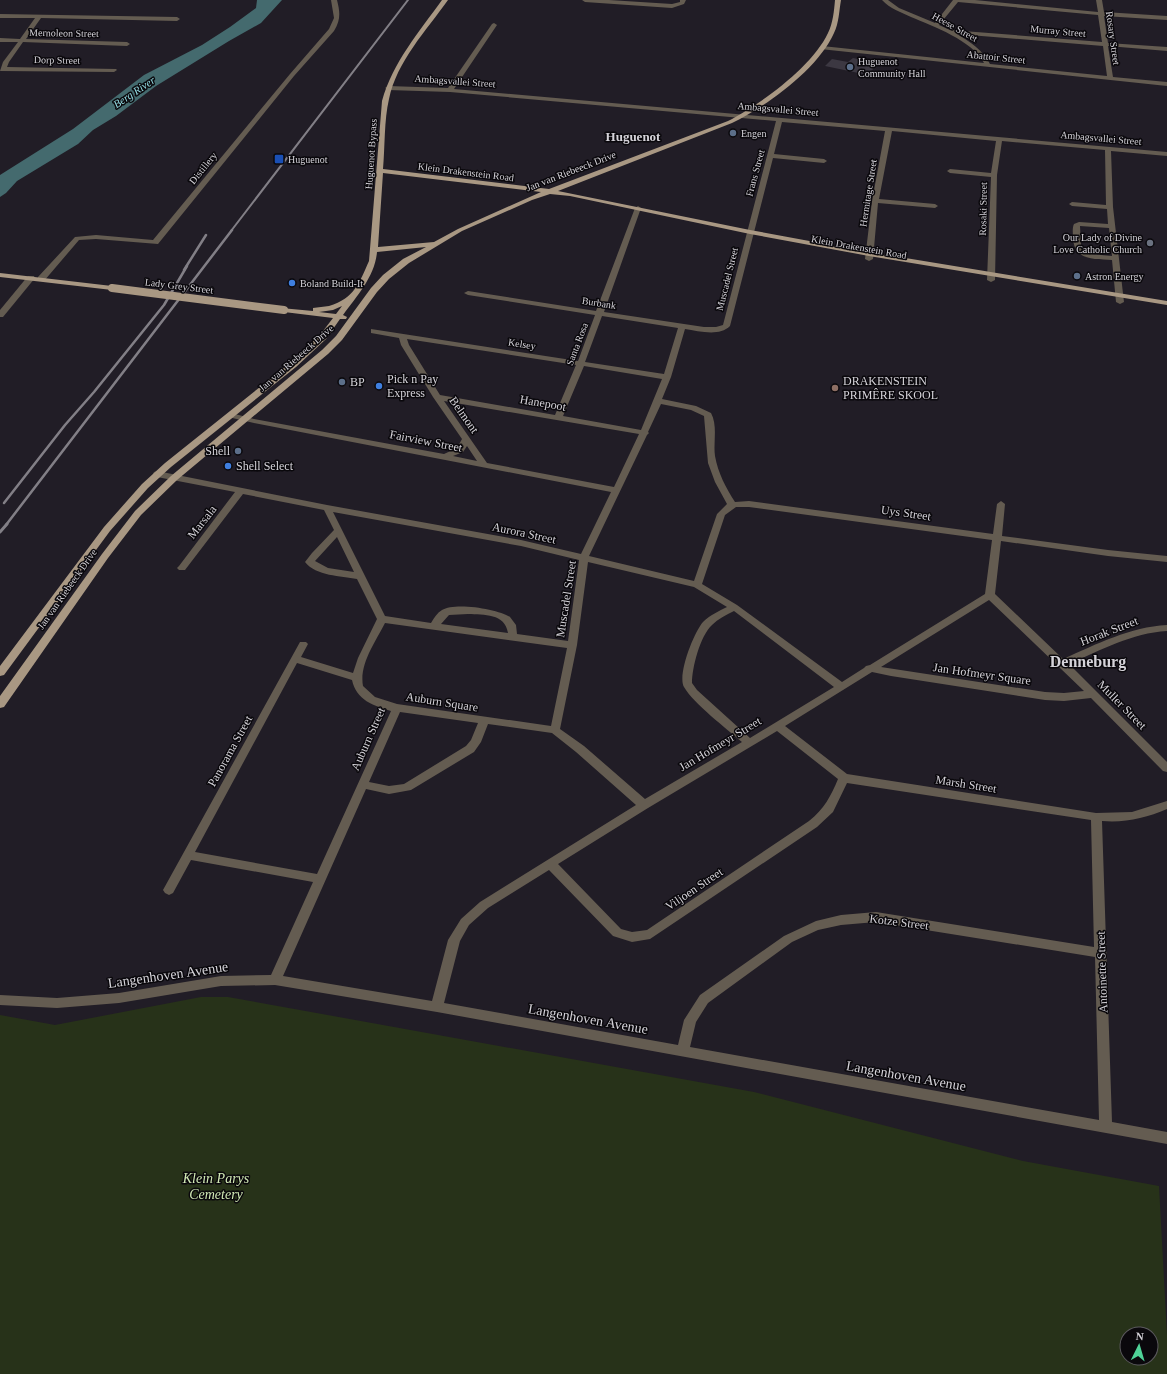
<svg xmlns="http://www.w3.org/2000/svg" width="1167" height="1374" font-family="'Times New Roman',serif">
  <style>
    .green { fill: #273219; fill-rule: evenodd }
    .water { fill: #446a6e }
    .building { fill: #3c3842 }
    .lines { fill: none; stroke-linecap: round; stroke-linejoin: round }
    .minor { fill: #645c51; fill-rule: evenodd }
    .major { fill: #a99883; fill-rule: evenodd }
    .rail-far2 { stroke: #827f86; stroke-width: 2 }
    .rail-far1 { stroke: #827f86; stroke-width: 2.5 }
    .rail { stroke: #827f86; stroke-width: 3 }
    .major-bridge { stroke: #a99883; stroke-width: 8 }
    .service-dot { fill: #5c6f8a; stroke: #0a080c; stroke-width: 1.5 }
    .transit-dot { fill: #1a4fb4; stroke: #0a080c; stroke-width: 1.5 }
    .worship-dot { fill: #6b7280; stroke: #0a080c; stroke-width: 1.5 }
    .shop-dot { fill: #3f7fe0; stroke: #0a080c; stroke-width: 1.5 }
    .education-dot { fill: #8d6e63; stroke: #0a080c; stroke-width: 1.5 }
    .labels { text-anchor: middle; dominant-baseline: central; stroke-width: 3; stroke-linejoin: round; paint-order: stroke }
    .far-street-label { font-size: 10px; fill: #d5d3d9; stroke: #0a080c }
    .far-poi-label { font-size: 10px; fill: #d5d3d9; stroke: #0a080c; text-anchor: start }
    .far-water-label { font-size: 11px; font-style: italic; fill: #95dee5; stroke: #0a080c }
    .poi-label { font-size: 12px; fill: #d5d3d9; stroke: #0a080c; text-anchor: start }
    .street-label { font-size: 12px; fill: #d5d3d9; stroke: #0a080c }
    .far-district-label { font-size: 13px; font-weight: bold; fill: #d5d3d9; stroke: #0a080c }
    .near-street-label { font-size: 14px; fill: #d5d3d9; stroke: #0a080c }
    .near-park-label { font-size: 14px; font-style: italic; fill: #d2eab6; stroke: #0a080c }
    .district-label { font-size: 16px; font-weight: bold; fill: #d5d3d9; stroke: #0a080c }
  </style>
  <rect width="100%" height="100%" fill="#211d26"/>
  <path class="green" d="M 201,997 L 228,997 L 754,1092 L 1023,1161 L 1159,1186 L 1167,1335 L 1167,1374 L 0,1374 L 0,1015 L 55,1025 ZM 1127,1334 L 1151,1334 L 1151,1358 L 1127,1358 Z"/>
  <path class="water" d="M 257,0 L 282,0 L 261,23 L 229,41 L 156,86 L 116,116 L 93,130 L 78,144 L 17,181 L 6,193 L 0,197 L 0,175 L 73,129 L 144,75 L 202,45 L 230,27 L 256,8 Z"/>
  <path class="building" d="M 853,58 L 878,63 L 868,75 L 825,66 L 832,59 L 848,62 Z"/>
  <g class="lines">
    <g class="minor">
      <path d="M 331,0 L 337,0 C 340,12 341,20 334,31 L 294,76 L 158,244 L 96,239 L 79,240 L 44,281 L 38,281 L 38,277 L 75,237 L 96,235 L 153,240 L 290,74 L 329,29 L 334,18 Z"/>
      <path d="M 582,0 L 609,0 L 672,4 L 680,2 L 680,0 L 686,0 L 684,4 L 672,8 L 585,2 Z"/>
      <path d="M 882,0 L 888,0 L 899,8 L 935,23 L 953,0 L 975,0 L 1098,12 L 1096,0 L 1102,0 L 1104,12 L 1167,16 L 1167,20 L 1104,16 L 1108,43 L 1167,47 L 1167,51 L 1108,46 L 1113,77 L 1167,82 L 1167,86 L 820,49 L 819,48 L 822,46 L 984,63 C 973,41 933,26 911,17 C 901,12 890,9 882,0 ZM 958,2 L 1098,15 L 1102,42 L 950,30 L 939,25 ZM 957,34 L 1103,46 L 1107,76 L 990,64 C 983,50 970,42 957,34 Z"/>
      <path d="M 0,14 L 177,17 L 180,19 L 177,21 L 41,18 L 26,39 L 127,42 L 130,44 L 127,46 L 23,42 L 9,62 L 7,67 L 116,69 L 117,70 L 114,72 L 0,71 L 3,62 L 18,42 L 0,42 L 0,38 L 20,39 L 35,18 L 0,18 Z"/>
      <path d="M 494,23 L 497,25 L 454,89 L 1167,152 L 1167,156 L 1111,151 L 1113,207 L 1124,302 L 1120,304 L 1116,302 L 1112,260 C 1095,259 1075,261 1073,239 C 1073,234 1072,228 1074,224 L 1079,222 L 1108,224 L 1107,209 L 1072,206 L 1069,204 L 1072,202 L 1106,205 L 1105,150 L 1002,141 L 997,175 L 995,280 L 991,282 L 987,280 L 991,177 L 950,173 L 947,171 L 950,169 L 991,173 L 996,141 L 892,131 L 879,199 L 935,204 L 938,206 L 935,208 L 878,203 L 873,259 L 869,261 L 865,259 L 872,201 L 885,131 L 782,122 L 774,154 L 824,159 L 827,161 L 824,163 L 773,158 L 730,326 C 719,337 699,331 685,329 L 671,377 L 662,399 L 696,406 L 711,413 C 718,426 713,443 715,456 C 718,473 726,488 735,502 L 749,501 L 993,534 L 997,504 L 1001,501 L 1005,504 L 1002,536 L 1108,550 L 1167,556 L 1167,562 L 1108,556 L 1001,541 L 995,594 L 1063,659 C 1097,644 1130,627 1167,625 L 1167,631 C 1132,633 1101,650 1069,664 L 1167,762 L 1167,772 L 1163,771 L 1091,698 L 1064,701 L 1045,700 L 891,676 L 872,672 L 785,726 L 847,774 L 1096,813 L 1132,812 L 1167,801 L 1167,809 C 1146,818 1125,823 1102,821 L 1112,1122 L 1167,1132 L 1167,1144 L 437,1012 L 275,985 L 221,986 L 119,1003 L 57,1008 L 0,1005 L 0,995 L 57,998 L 119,993 L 221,976 L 271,975 L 313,882 L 191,860 L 173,893 L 169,895 L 165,893 L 163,890 L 300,642 L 306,642 L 308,644 L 301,657 L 353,673 L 358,658 L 377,619 L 357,579 C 341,576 316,576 305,562 L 312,553 L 334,530 L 324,510 L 243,494 L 185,570 L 179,570 L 177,568 L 179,566 L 235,492 L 157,477 L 153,474 L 154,472 L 157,471 L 327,505 L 521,540 L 581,554 L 611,492 L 254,423 L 228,417 L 227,415 L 231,413 L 254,419 L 444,454 L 457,448 L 462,439 L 433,397 L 401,345 L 399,338 L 371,333 L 371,329 L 578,361 L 595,315 L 468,295 L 464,293 L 468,291 L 596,311 L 635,208 L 638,206 L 641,208 L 604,312 L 704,327 L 716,327 L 723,325 L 776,121 L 450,92 L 388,90 L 385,88 L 388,86 L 448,88 L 492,24 ZM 1080,226 L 1109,228 L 1112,256 L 1090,254 L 1084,251 L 1081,245 ZM 602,316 L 678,328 L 664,374 L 585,362 ZM 407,339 L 576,365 L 555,415 L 440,395 L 409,345 ZM 584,366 L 662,379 L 641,430 L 563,416 ZM 444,401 L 639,434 L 614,487 L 487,463 ZM 661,404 L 691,410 L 704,416 L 708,463 L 715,482 L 727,504 L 717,514 L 694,581 L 589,556 L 647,435 L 649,433 L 648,432 ZM 467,446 L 477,461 L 453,456 L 463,452 ZM 736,507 L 749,507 L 992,540 L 985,594 L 870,665 L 866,666 L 864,668 L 842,682 L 737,605 L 702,584 L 725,515 ZM 333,512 L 521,546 L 579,560 L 568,641 L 517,634 L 516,625 L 510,617 C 498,609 455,602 442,610 C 437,613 434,618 431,623 L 385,616 ZM 337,537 L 354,572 L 328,568 L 315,561 ZM 588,562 L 694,587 L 727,607 C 719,611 710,615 703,622 C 694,632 677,675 684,687 C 693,703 727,729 742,742 L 645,799 L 584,746 L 560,729 L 577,645 ZM 989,600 L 1084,691 L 1064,693 L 1045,692 L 881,667 ZM 734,611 L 834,687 L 750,738 L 697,690 L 692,683 C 692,668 700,636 712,625 C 718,619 726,615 734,611 ZM 468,614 C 484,615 505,613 508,633 L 441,624 L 449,615 ZM 385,623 L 567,648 L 551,726 L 397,704 L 375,697 L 363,686 C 359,664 376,641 385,623 ZM 297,663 L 352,680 C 356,700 374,706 391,711 L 317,874 L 195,852 ZM 400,712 L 478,723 L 471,740 L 466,746 L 404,784 L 389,786 L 369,782 ZM 488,724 L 552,733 L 576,752 L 636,805 L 480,902 L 461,919 L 448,940 L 432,1001 L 283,976 L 366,789 L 389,794 L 411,790 L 474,752 L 481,742 ZM 777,731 L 838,779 C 831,796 824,809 809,821 L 647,930 L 632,932 L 621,929 L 558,864 L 648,808 ZM 847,783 L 1091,820 L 1094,947 L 876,912 L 841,915 L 816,921 L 784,936 L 700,995 L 684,1020 L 678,1045 L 444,1003 L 460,941 L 469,925 L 488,908 L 549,870 L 613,936 L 632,942 L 650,939 L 817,827 L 833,812 ZM 876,922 L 1095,957 L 1099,1120 L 690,1047 L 696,1022 L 708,1003 L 792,942 L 818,930 L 841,925 Z"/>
      <path d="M 28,276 L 34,276 L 35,278 L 3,317 L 0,317 L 0,310 Z"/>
    </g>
    <g class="major">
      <path d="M 442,0 L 448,0 C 426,31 397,61 389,99 C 384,120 385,148 383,169 L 549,189 L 728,121 C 761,104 812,67 828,33 C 833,23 834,11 835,0 L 841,0 C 839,11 839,23 834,33 C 818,69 767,106 732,123 L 558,191 L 750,230 L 869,252 L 1167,301 L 1167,305 L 869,256 L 750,234 L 570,196 L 550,194 L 532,200 L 462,231 L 409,263 L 389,279 L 377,292 L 342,340 L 328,354 L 177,480 L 141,515 L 108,558 L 4,707 L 0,708 L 0,696 L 102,554 L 135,511 L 171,476 L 322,350 L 336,336 L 371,288 L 383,275 L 403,259 L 426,247 L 377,252 C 375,276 357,296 343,315 L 347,317 L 346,319 L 340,319 L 326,339 L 296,367 L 171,467 L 148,488 L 110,531 L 4,675 L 0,676 L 0,666 L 104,527 L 142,484 L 165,463 L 290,363 L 320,335 L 333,318 L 284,312 L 281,312 L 281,308 L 313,311 L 313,308 C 318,307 324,307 329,306 C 355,298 359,283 369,261 L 382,101 C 393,62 419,32 442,0 ZM 383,173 L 541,192 L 458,229 L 434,242 L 378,247 ZM 342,306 L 336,314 L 319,312 L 333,310 Z"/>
      <path d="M 0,273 L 112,286 L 116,288 L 112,290 L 0,277 Z"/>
    </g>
    <path class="rail-far2" d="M 231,231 L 408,0"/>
    <g class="rail-far1">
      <path d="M 184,270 L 206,235"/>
      <path d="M 4,503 L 65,425 L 94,392 L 164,305 L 187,266"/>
      <path d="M 6,525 L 232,230"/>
    </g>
    <path class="rail" d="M 0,532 L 7,524"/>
    <path class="major-bridge" d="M 112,288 L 284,310"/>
  </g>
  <g class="service-dot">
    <circle cx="850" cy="67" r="4"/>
    <circle cx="733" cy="133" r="4"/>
    <circle cx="1077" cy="276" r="4"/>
    <circle cx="342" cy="382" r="4"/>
    <circle cx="238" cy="451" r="4"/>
  </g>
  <rect class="transit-dot" x="274" y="154" width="10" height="10" rx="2"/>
  <circle class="worship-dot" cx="1150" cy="243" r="4"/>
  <g class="shop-dot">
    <circle cx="292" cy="283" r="4"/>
    <circle cx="379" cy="386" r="4"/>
    <circle cx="228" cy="466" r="4"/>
  </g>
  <circle class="education-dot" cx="835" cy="388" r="4"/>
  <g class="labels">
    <g class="far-street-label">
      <text transform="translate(955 27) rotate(29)">Heese Street</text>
      <text transform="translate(1058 31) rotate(5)">Murray Street</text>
      <text transform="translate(64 33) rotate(1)">Mernoleon Street</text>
      <text transform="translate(1113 38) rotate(82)">Rosary Street</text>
      <text transform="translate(996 57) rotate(6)">Abattoir Street</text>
      <text transform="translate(57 60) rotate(1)">Dorp Street</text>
      <text transform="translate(455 81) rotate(4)">Ambagsvallei Street</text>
      <text transform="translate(778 109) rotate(5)">Ambagsvallei Street</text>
      <text transform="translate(1101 138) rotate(5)">Ambagsvallei Street</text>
      <text transform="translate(371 154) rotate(-86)">Huguenot Bypass</text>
      <text transform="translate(203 168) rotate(-51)">Distillery</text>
      <text transform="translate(571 171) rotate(-21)">Jan van Riebeeck Drive</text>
      <text transform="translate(466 172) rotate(7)">Klein Drakenstein Road</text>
      <text transform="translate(755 173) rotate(-75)">Frans Street</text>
      <text transform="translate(868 193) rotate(-81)">Hermitage Street</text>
      <text transform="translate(983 209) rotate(-89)">Rosaki Street</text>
      <text transform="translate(859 247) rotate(10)">Klein Drakenstein Road</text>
      <text transform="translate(727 279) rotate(-76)">Muscadel Street</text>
      <text transform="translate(179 286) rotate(7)">Lady Grey Street</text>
      <text transform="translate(599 303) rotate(9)">Burbank</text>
      <text transform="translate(522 344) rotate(9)">Kelsey</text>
      <text transform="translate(577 344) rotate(-69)">Santa Rosa</text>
      <text transform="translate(296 358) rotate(-41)">Jan van Riebeeck Drive</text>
      <text transform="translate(67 589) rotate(-55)">Jan van Riebeeck Drive</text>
    </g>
    <g class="far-poi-label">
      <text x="858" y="61">Huguenot<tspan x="858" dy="12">Community Hall</tspan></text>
      <text x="741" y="133">Engen</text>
      <text x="288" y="159">Huguenot</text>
      <text x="1142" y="237" text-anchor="end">Our Lady of Divine<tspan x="1142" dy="12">Love Catholic Church</tspan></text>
      <text x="1085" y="276">Astron Energy</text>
      <text x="300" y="283">Boland Build-It</text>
    </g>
    <g class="far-water-label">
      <text transform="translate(134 92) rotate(-34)">Berg River</text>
    </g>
    <g class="poi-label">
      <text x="387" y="379">Pick n Pay<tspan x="387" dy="14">Express</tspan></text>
      <text x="843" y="381">DRAKENSTEIN<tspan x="843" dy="14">PRIMÊRE SKOOL</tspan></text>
      <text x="350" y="382">BP</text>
      <text x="230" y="451" text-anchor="end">Shell</text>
      <text x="236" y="466">Shell Select</text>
    </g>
    <g class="street-label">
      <text transform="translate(543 403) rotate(10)">Hanepoot</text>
      <text transform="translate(464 415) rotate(55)">Belmont</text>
      <text transform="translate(426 441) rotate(11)">Fairview Street</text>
      <text transform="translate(906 513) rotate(8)">Uys Street</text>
      <text transform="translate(202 522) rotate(-52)">Marsala</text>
      <text transform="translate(524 533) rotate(12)">Aurora Street</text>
      <text transform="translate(566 599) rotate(-81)">Muscadel Street</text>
      <text transform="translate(1109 631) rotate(-21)">Horak Street</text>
      <text transform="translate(982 674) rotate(8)">Jan Hofmeyr Square</text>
      <text transform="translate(442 702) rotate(9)">Auburn Square</text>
      <text transform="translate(1122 705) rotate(45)">Muller Street</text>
      <text transform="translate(368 739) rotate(-66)">Auburn Street</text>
      <text transform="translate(720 744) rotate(-31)">Jan Hofmeyr Street</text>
      <text transform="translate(230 751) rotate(-61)">Panorama Street</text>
      <text transform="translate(966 784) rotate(9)">Marsh Street</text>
      <text transform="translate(694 889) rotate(-34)">Viljoen Street</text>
      <text transform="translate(899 922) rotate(7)">Kotze Street</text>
      <text transform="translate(1102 972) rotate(-92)">Antoinette Street</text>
    </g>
    <g class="far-district-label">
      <text x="633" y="136">Huguenot</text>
    </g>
    <g class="near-street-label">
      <text transform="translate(168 975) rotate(-8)">Langenhoven Avenue</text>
      <text transform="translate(588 1019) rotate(10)">Langenhoven Avenue</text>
      <text transform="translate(906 1076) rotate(10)">Langenhoven Avenue</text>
    </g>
    <g class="near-park-label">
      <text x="216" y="1178">Klein Parys<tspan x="216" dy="16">Cemetery</tspan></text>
    </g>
    <g class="district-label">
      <text x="1088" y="661">Denneburg</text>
    </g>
  </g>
  <g transform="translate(1139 1346) rotate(5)"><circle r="19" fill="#0a080c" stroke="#5b595e"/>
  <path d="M0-3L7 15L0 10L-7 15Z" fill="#4fd398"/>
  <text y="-6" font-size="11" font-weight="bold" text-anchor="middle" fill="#d5d3d9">N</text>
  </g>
</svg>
